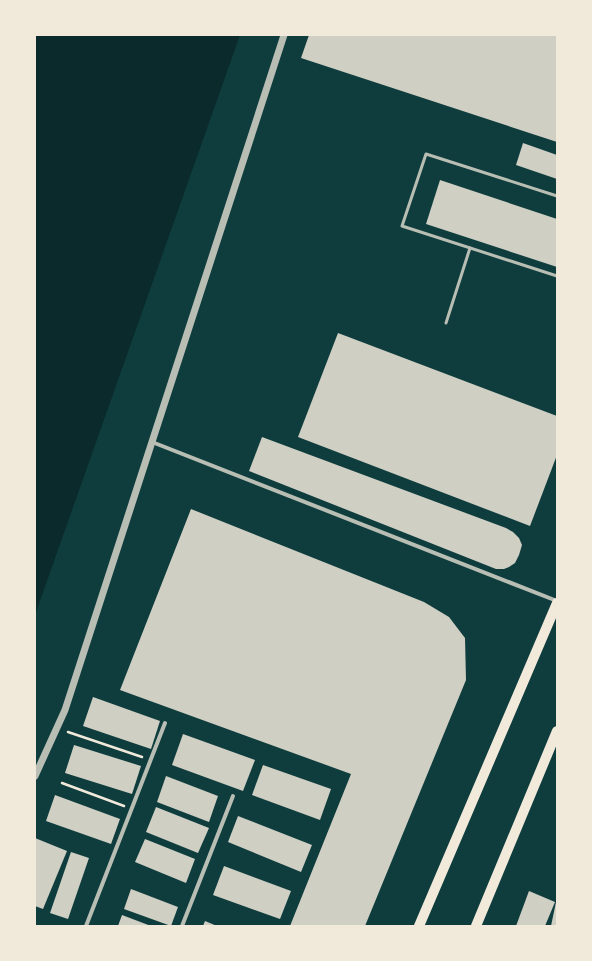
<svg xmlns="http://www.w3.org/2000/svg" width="592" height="961" font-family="'Asap Condensed',sans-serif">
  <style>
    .water { fill: #0a2a2b }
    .building { fill: #cfcfc3 }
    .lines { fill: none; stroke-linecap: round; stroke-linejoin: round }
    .path { stroke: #f1e9da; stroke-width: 2.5 }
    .service { stroke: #b8beb3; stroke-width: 3 }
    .minor { stroke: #b8beb3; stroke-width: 4 }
    .tertiary { stroke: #b8beb3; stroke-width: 7 }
    .primary { stroke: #f1e9da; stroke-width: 10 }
  </style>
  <rect width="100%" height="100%" fill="#0f3d3e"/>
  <path class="water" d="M 35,35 L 240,35 L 35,615 Z"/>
  <g class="building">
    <path d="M 309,35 L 557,35 L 557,142 L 301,58 Z"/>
    <path d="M 523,143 L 557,155 L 557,179 L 516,165 Z"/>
    <path d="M 440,180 L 557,219 L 557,267 L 426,224 Z"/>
    <path d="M 338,333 L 557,416 L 557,455 L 530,526 L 298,437 Z"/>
    <path d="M 262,437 L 506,528 L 513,532 L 519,538 L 522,545 L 519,555 L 515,563 L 509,567 L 504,569 L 496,569 L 249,471 Z"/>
    <path d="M 191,509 L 424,602 L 449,617 L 465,638 L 466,680 L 365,926 L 290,926 L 351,774 L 120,690 Z"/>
    <path d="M 93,697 L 160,721 L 151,749 L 83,726 Z"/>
    <path d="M 183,734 L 255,760 L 243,791 L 172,765 Z"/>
    <path d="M 74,745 L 141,766 L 132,794 L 65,773 Z"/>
    <path d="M 263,765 L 331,789 L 320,820 L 252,795 Z"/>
    <path d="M 166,776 L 218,796 L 209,822 L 157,802 Z"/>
    <path d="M 55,795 L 120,819 L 111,844 L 46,821 Z"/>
    <path d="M 156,807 L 209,828 L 198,853 L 146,832 Z"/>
    <path d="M 238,816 L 312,845 L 301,872 L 228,842 Z"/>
    <path d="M 35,838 L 67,851 L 43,909 L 35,906 Z"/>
    <path d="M 145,839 L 195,859 L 186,883 L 135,862 Z"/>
    <path d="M 71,852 L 89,858 L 68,919 L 50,913 Z"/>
    <path d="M 224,866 L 291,891 L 280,919 L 213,895 Z"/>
    <path d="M 131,889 L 178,907 L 171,926 L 124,909 Z"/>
    <path d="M 529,891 L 555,902 L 545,926 L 516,926 Z"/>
    <path d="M 556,902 L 557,926 L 551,926 Z"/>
    <path d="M 122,915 L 151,926 L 118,926 Z"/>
    <path d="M 205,921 L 217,926 L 203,926 Z"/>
  </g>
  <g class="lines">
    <g class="path">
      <path d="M 68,732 L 142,757"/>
      <path d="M 62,783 L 124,806"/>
    </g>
    <g class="service">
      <path d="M 557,196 L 426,154 L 402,226 L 557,276"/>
      <path d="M 446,323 L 470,248"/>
    </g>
    <g class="minor">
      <path d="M 152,442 L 557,601"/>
      <path d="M 86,926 L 165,723"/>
      <path d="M 182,926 L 233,796"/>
    </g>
    <path class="tertiary" d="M 35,776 L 65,710 L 284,35"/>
    <g class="primary">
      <path d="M 419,926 L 557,603"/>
      <path d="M 476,926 L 557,731"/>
    </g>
  </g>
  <rect width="592" height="961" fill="none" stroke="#f1e9da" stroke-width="72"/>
</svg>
